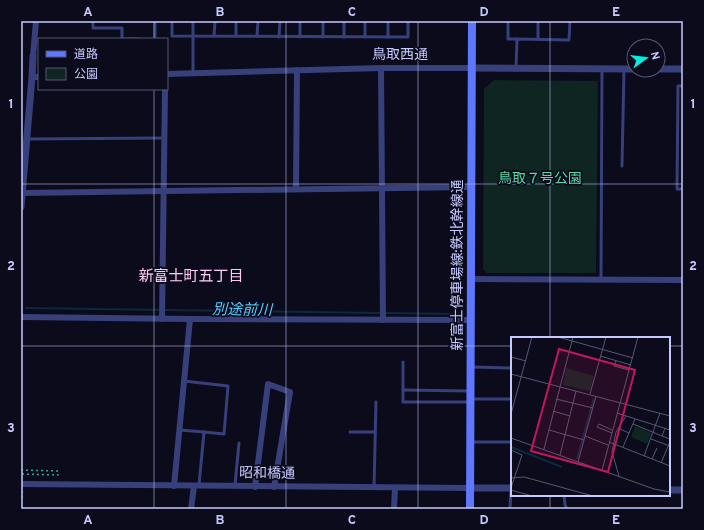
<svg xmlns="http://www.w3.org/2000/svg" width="704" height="530" font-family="Overpass,'Noto Sans JP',sans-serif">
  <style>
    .green { fill: #0e2521 }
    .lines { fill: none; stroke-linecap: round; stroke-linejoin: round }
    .stream { stroke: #0c293f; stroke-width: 2 }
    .path { stroke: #2eab8d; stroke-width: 1.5; stroke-dasharray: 2 3; stroke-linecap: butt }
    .service { stroke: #37407a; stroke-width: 3 }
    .minor { stroke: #37407a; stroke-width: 6 }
    .tertiary { stroke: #37407a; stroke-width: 7 }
    .secondary { stroke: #5f77fd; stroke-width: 8 }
    .grid { fill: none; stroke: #c7cafe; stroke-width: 1; stroke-opacity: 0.55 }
    .labels { text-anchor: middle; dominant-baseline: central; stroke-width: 3.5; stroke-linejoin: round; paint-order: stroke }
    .street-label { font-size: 14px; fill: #c7cafe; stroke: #0b0b1c }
    .park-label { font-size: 14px; fill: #55dca2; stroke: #0b0b1c }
    .neighbourhood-label { font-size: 15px; fill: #fec9f4; stroke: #0b0b1c }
    .water-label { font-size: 15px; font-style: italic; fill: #56cefd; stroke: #0b0b1c }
    .inset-river { fill: none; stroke: #0c293f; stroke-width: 2 }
    .inset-road { fill: none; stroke: #565776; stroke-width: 1 }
    .view { fill: #c2185b; fill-opacity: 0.15; stroke: #c2185b; stroke-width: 2 }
    .inset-edge { fill: none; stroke: #c7cafe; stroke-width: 2 }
    .neatline { fill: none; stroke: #c7cafe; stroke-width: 1.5 }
    .grid-label { font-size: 13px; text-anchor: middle; font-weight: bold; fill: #c7cafe }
  </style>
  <rect width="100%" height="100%" fill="#0b0b1c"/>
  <path class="green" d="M 494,80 L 598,81 L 596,273 L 487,273 L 483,269 L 484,89 Z"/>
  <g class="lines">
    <path class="stream" d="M 26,308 L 458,314"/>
    <g class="path">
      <path d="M 21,470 L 58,471 L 58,475 L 22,474 L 22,478"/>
      <path d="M 21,497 L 22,497 L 22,489"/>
    </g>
    <g class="service">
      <path d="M 93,21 L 93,28 L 122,28 L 122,39 L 139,39"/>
      <path d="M 172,21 L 172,36 L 408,37 L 408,21"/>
      <path d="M 508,21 L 508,39 L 517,39"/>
      <path d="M 214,36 L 215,21"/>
      <path d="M 236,36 L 236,21"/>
      <path d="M 257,36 L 258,21"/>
      <path d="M 279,37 L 280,21"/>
      <path d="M 300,37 L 300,21"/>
      <path d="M 323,37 L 323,21"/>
      <path d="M 344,37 L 344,21"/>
      <path d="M 365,37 L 365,21"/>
      <path d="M 388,37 L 388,21"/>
      <path d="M 155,39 L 155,21"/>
      <path d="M 538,39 L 538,21"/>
      <path d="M 516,67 L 517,39 L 569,40 L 570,21"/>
      <path d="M 193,73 L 193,21"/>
      <path d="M 683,86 L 678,86 L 677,189 L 683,189"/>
      <path d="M 27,139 L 164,138"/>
      <path d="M 622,166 L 624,69"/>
      <path d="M 601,279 L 602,69"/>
      <path d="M 403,362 L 403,402 L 470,402"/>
      <path d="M 472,367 L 512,368"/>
      <path d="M 184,381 L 228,386 L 224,434 L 204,432 L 199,485"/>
      <path d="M 403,390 L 469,391"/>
      <path d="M 472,399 L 512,399"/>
      <path d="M 180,430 L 204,432"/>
      <path d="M 350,432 L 375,432"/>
      <path d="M 472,442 L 512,442"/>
      <path d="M 235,485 L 239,443"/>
      <path d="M 374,488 L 376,402"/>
      <path d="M 564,495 L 565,505 L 567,509"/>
      <path d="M 510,509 L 511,488"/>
    </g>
    <g class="minor">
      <path d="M 33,56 L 36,21"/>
      <path d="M 381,68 L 383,320"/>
      <path d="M 167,74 L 381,68 L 472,68"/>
      <path d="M 32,77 L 39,77"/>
      <path d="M 296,189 L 297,70"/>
      <path d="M 22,193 L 471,187"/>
      <path d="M 471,279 L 683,280"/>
      <path d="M 21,317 L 190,319 L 471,320"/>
      <path d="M 162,319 L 165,89"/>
      <path d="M 21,484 L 470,488"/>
      <path d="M 174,486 L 190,319"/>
      <path d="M 255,487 L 268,384 L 290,392 L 274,487"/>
      <path d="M 191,509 L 194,486"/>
      <path d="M 394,509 L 395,488"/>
    </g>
    <g class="tertiary">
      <path d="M 472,68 L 634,69"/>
      <path d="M 658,69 L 683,69"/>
      <path d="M 21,207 L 32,77 L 33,56"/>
      <path d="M 470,488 L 512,488"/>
      <path d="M 669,490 L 683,490"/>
    </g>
    <path class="secondary" d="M 470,509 L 472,21"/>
  </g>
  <path class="grid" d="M 154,21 L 154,39M 286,21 L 286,509M 418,21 L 418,509M 550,21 L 550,338M 154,89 L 154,509M 21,184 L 683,184M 21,346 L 512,346M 669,346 L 683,346M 550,495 L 550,509"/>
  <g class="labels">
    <g class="street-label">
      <text x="400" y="55">鳥取西通</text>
      <text transform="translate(458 265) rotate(-90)">新富士停車場線:鉄北幹線通</text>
      <text transform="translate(267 474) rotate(1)">昭和橋通</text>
    </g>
    <g class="park-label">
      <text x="540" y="179">鳥取７号公園</text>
    </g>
    <g class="neighbourhood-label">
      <text x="191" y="277">新富士町五丁目</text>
    </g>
    <g class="water-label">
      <text transform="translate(242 311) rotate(1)">別途前川</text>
    </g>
  </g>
  <g transform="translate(511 337)">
    <rect width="159" height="159" fill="#0b0b1c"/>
    <path d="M 55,31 L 83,39 L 79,54 L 52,48 ZM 124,89 L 140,96 L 136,107 L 120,100 Z" fill="#0e2521"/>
    <path class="inset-river" d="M 0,110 L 51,130M 66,122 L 83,61"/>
    <path class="inset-road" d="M 47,0 L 122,21M 89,19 L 120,28M 0,20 L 15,24M 105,24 L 103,29 L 118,33M 0,37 L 159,79M 79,57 L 95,0M 45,62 L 82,71M 42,74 L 59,79M 106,76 L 159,93M 0,77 L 21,0M 88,87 L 86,90 L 101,96M 88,87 L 101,93M 122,87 L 151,99M 107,91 L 118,96M 154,91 L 151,99 L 159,102M 38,93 L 73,103M 74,99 L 97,108M 0,101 L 143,152 L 159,155M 140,102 L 159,109M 98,105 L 159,129M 112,110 L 124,82M 33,112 L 62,0M 0,113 L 11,118 L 0,151M 49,118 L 65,54M 133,119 L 149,76M 141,122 L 146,111M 67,125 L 85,59M 150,126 L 159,105M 91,133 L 127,0M 108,139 L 101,115 L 105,95 L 115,79M 0,141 L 13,140 L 82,159M 0,153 L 21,159"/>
    <path class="view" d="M 48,12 L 124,33 L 97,135 L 20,114 Z"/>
    <rect width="159" height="159" class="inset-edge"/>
  </g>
  <rect width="704" height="530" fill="none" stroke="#0b0b1c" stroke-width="44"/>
  <rect x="38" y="38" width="130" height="52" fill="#0b0b1c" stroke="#565776"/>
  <rect x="46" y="51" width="20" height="6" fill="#5f77fd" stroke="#565776"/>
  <text x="74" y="58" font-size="12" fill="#c7cafe">道路</text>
  <rect x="46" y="68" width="20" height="12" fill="#0e2521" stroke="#565776"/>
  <text x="74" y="78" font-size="12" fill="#c7cafe">公園</text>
  <g transform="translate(646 58) rotate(75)"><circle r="19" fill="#0b0b1c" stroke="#565776"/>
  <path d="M0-3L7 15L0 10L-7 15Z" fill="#03eedb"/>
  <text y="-6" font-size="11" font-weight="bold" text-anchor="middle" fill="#c7cafe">N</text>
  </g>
  <rect x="22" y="22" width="660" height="486" class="neatline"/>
  <g class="grid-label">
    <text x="88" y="16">A</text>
    <text x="220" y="16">B</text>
    <text x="352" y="16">C</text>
    <text x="484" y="16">D</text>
    <text x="616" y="16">E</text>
    <text x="11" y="108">1</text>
    <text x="693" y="108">1</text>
    <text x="11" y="270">2</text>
    <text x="693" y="270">2</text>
    <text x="11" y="432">3</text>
    <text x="693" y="432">3</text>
    <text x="88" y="524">A</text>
    <text x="220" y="524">B</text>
    <text x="352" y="524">C</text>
    <text x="484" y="524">D</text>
    <text x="616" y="524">E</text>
  </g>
</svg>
